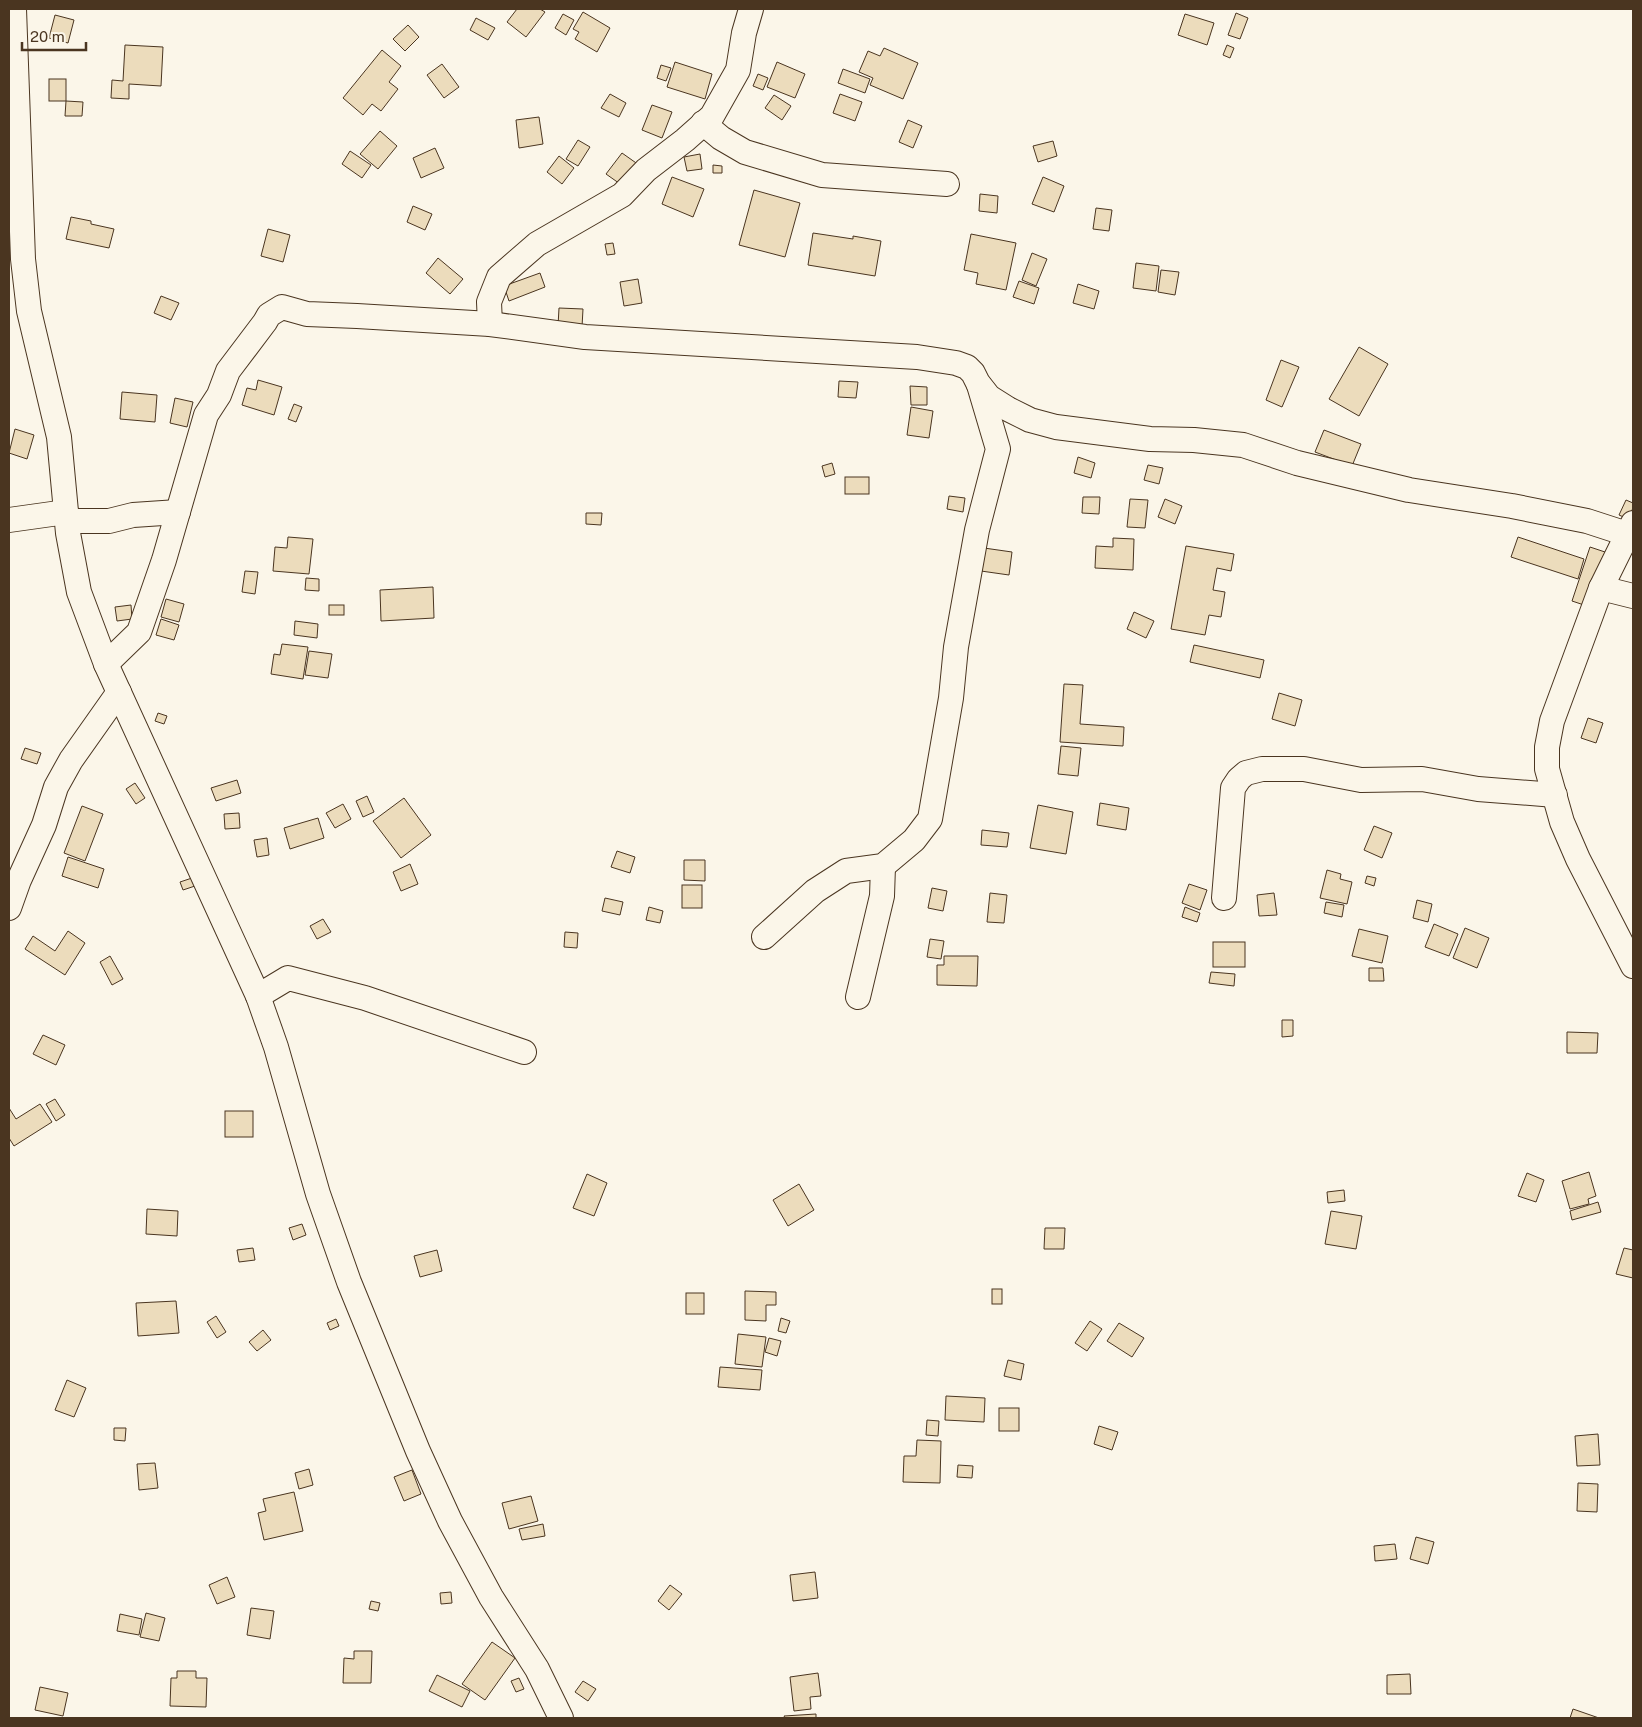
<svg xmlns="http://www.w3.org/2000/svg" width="1642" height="1727" font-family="'Public Sans',sans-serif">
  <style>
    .building { fill: #ecdcbc; stroke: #4a3520 }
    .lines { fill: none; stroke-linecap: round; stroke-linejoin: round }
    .minor-casing { stroke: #4a3520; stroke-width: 26 }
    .minor { stroke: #fbf6e9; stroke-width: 24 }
  </style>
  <rect width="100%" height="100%" fill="#fbf6e9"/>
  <g class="building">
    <path d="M 517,9 L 540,9 L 545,12 L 526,37 L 507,22 Z"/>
    <path d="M 583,12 L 610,28 L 597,52 L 575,39 L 579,32 L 573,29 Z"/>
    <path d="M 1236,13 L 1248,18 L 1240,39 L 1228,35 Z"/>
    <path d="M 563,14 L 574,20 L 566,35 L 555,28 Z"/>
    <path d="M 1185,14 L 1214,23 L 1207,45 L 1178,35 Z"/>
    <path d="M 55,15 L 74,20 L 68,43 L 49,38 Z"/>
    <path d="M 476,18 L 495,28 L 488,40 L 470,30 Z"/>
    <path d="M 408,25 L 419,37 L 405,51 L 393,39 Z"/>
    <path d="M 125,45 L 163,47 L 161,86 L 129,84 L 129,99 L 111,98 L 112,80 L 123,81 Z"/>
    <path d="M 1227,45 L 1234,48 L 1230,58 L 1223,55 Z"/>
    <path d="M 884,48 L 918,63 L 903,99 L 870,85 L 873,78 L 859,72 L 868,51 L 880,56 Z"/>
    <path d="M 382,50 L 401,66 L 389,82 L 398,89 L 381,111 L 372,104 L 363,115 L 343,98 Z"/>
    <path d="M 675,62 L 712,74 L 705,99 L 667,87 Z"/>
    <path d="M 777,62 L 805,74 L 795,98 L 767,87 Z"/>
    <path d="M 442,64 L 459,87 L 444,98 L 427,75 Z"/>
    <path d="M 661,65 L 671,68 L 666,81 L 657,78 Z"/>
    <path d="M 843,69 L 870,79 L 865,93 L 838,83 Z"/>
    <path d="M 758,74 L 768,78 L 763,90 L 753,86 Z"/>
    <rect x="49" y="79" width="17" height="22"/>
    <path d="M 610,94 L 626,103 L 619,117 L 601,108 Z"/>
    <path d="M 840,94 L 862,102 L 855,121 L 833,113 Z"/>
    <path d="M 774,95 L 791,106 L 782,120 L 765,108 Z"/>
    <path d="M 66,101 L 83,102 L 82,116 L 65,116 Z"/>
    <path d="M 652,105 L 672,112 L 662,138 L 642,130 Z"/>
    <path d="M 539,117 L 543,144 L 519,148 L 516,120 Z"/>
    <path d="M 908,120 L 922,126 L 913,148 L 899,142 Z"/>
    <path d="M 380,131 L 397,146 L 378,169 L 360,154 Z"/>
    <path d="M 578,140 L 590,147 L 578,166 L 566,159 Z"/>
    <path d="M 1053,141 L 1057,156 L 1038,162 L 1033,146 Z"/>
    <path d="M 435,148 L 444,168 L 421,178 L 413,158 Z"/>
    <path d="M 350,151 L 371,165 L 362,178 L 342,164 Z"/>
    <path d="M 622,153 L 639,165 L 623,186 L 606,174 Z"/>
    <path d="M 700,154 L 702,169 L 687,171 L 684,157 Z"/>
    <path d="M 559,156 L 574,168 L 562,184 L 547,172 Z"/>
    <path d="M 713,165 L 722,166 L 722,173 L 713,173 Z"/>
    <path d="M 672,177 L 704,189 L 693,217 L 662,204 Z"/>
    <path d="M 1043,177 L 1064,186 L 1054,212 L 1032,204 Z"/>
    <path d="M 754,190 L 800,203 L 785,257 L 739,245 Z"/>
    <path d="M 980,194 L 998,196 L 997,213 L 979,211 Z"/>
    <path d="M 413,206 L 432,214 L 425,230 L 407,222 Z"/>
    <path d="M 1096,208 L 1112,210 L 1109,231 L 1093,229 Z"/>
    <path d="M 71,217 L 91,221 L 91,224 L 114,229 L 109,248 L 66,239 Z"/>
    <path d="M 268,229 L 290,235 L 283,262 L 261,256 Z"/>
    <path d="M 813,233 L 853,239 L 853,236 L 881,241 L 875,276 L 808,265 Z"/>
    <path d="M 971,234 L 1016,243 L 1006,290 L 976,284 L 978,273 L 964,270 Z"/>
    <path d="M 613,243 L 615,254 L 607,255 L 605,244 Z"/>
    <path d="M 1032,253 L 1047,259 L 1036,286 L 1022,280 Z"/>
    <path d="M 438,258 L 463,279 L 450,294 L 426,273 Z"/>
    <path d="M 1136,263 L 1159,266 L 1156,291 L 1133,288 Z"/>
    <path d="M 1161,270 L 1179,272 L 1175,295 L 1158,292 Z"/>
    <path d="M 540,273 L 545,287 L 509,301 L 504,286 Z"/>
    <path d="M 638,279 L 642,303 L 624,306 L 620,282 Z"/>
    <path d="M 1019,281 L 1039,288 L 1034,304 L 1013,297 Z"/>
    <path d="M 1078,284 L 1099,291 L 1094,309 L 1073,303 Z"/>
    <path d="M 161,296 L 179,303 L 171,320 L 154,313 Z"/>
    <path d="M 559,308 L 583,309 L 582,327 L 558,326 Z"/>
    <path d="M 1359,347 L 1388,364 L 1359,416 L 1329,399 Z"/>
    <path d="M 1281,360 L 1299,367 L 1282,407 L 1266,400 Z"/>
    <path d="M 258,380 L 282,387 L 274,415 L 242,405 L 247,388 L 256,390 Z"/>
    <path d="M 839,381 L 858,382 L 856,398 L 838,397 Z"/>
    <path d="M 910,386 L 927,387 L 927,405 L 911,405 Z"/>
    <path d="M 122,392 L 157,395 L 155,422 L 120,419 Z"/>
    <path d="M 175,398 L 193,402 L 187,427 L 170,423 Z"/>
    <path d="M 294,404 L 302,407 L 296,422 L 288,419 Z"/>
    <path d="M 911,407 L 933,411 L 929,438 L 907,435 Z"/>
    <path d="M 15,429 L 34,435 L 27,459 L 9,453 Z"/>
    <path d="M 1324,430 L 1361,444 L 1352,466 L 1315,452 Z"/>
    <path d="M 1078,457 L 1095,463 L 1091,478 L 1074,473 Z"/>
    <path d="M 832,463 L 835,474 L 825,477 L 822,466 Z"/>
    <path d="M 1148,465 L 1163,468 L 1159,484 L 1144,480 Z"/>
    <rect x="845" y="477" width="24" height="17"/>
    <path d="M 949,496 L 965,498 L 963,512 L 947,509 Z"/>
    <path d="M 1083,497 L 1100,497 L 1099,514 L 1082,513 Z"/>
    <path d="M 1130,499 L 1148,500 L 1145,528 L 1127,527 Z"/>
    <path d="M 1165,499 L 1182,506 L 1175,524 L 1158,517 Z"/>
    <path d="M 1626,500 L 1633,503 L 1633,508 L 1628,519 L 1619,515 Z"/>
    <path d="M 586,513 L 602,513 L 601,525 L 586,524 Z"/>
    <path d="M 288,537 L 313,539 L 309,574 L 273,571 L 275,547 L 287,548 Z"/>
    <path d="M 1518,537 L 1584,559 L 1578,579 L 1511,557 Z"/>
    <path d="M 1113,538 L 1134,539 L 1133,570 L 1095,568 L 1096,546 L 1113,547 Z"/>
    <path d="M 1186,546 L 1234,554 L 1231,571 L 1217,568 L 1213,590 L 1225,592 L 1221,617 L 1209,615 L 1205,635 L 1171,629 Z"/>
    <path d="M 1590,547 L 1608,553 L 1590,607 L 1572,601 Z"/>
    <path d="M 984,548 L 1012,552 L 1009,575 L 981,571 Z"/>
    <path d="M 245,571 L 258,572 L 255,594 L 242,592 Z"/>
    <path d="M 306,578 L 319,579 L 319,591 L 305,590 Z"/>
    <path d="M 433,587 L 434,618 L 381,621 L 380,590 Z"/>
    <path d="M 166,599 L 184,604 L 179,622 L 161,617 Z"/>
    <path d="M 131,605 L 132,619 L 117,621 L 115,607 Z"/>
    <rect x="329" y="605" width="15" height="10"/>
    <path d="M 1134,612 L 1154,621 L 1146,638 L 1127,629 Z"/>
    <path d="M 161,619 L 179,625 L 174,640 L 156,635 Z"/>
    <path d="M 295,621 L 318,624 L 317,638 L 294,635 Z"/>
    <path d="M 282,644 L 308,647 L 303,679 L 271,674 L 274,654 L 280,655 Z"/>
    <path d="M 1194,645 L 1264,660 L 1260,678 L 1190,662 Z"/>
    <path d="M 309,651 L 332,654 L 328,678 L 305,675 Z"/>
    <path d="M 1064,684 L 1083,685 L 1080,724 L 1124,727 L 1123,746 L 1060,742 Z"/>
    <path d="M 1279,693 L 1302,700 L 1295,726 L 1272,719 Z"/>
    <path d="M 158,713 L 167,716 L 164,724 L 155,721 Z"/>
    <path d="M 1588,718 L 1603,723 L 1596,743 L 1581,738 Z"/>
    <path d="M 1061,746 L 1081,748 L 1078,776 L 1058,774 Z"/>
    <path d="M 25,748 L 41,753 L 37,764 L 21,759 Z"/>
    <path d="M 237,780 L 241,793 L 216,801 L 211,788 Z"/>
    <path d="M 135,783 L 145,798 L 136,804 L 126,789 Z"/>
    <path d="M 367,796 L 374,812 L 363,817 L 356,801 Z"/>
    <path d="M 404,798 L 431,835 L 401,858 L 373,821 Z"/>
    <path d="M 1100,803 L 1129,808 L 1126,830 L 1097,825 Z"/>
    <path d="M 343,804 L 351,819 L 335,828 L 326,813 Z"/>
    <path d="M 1038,805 L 1073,812 L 1066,854 L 1030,848 Z"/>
    <path d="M 82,806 L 103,814 L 85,861 L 64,853 Z"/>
    <path d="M 239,813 L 240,828 L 225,829 L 224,814 Z"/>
    <path d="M 318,818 L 324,838 L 290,849 L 284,828 Z"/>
    <path d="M 1374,826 L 1392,833 L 1382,858 L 1364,850 Z"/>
    <path d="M 982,830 L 1009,833 L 1007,847 L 981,845 Z"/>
    <path d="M 267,838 L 269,855 L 257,857 L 254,840 Z"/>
    <path d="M 617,851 L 635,857 L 630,873 L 611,867 Z"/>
    <path d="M 68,857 L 104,869 L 98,888 L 62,876 Z"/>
    <path d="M 684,860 L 705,860 L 705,881 L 684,880 Z"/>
    <path d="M 410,864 L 418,884 L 401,891 L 393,872 Z"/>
    <path d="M 1327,870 L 1341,874 L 1340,879 L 1352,882 L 1347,904 L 1320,898 Z"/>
    <path d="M 1367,876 L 1376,878 L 1374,886 L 1365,883 Z"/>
    <path d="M 192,878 L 195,886 L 183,890 L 180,882 Z"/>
    <path d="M 1189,884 L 1207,890 L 1200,910 L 1182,903 Z"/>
    <rect x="682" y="885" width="20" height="23"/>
    <path d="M 932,888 L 947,891 L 943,911 L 928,908 Z"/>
    <path d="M 990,893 L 1007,895 L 1004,923 L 987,922 Z"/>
    <path d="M 1274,893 L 1277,915 L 1259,916 L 1257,895 Z"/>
    <path d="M 605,898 L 623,902 L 620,915 L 602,911 Z"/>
    <path d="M 1417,900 L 1432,904 L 1428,922 L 1413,918 Z"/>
    <path d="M 1326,902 L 1344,905 L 1342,917 L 1324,913 Z"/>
    <path d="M 649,907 L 663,911 L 660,923 L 646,920 Z"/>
    <path d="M 1185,907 L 1200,913 L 1197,922 L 1182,917 Z"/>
    <path d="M 323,919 L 331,932 L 317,939 L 310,926 Z"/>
    <path d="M 1434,924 L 1458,934 L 1449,956 L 1425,947 Z"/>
    <path d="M 1465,928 L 1489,938 L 1477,968 L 1453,958 Z"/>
    <path d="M 1359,929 L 1388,936 L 1382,963 L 1352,956 Z"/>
    <path d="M 68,931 L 85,943 L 65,975 L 25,949 L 33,936 L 55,951 Z"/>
    <path d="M 565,932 L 578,933 L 577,948 L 564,947 Z"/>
    <path d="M 930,939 L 944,941 L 941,959 L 927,957 Z"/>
    <rect x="1213" y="942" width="32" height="25"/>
    <path d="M 110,956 L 123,979 L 112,985 L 100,962 Z"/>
    <path d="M 944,956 L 978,956 L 977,986 L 937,985 L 937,965 L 944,965 Z"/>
    <path d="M 1369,968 L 1383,968 L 1384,981 L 1369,981 Z"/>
    <path d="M 1211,972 L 1235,974 L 1234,986 L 1209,983 Z"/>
    <path d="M 1282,1020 L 1293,1020 L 1293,1036 L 1282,1037 Z"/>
    <path d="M 1567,1032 L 1598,1033 L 1597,1053 L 1567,1053 Z"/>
    <path d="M 43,1035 L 65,1045 L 56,1065 L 33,1054 Z"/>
    <path d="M 55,1099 L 65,1115 L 56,1121 L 46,1104 Z"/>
    <path d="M 40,1104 L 52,1122 L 14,1146 L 9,1138 L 9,1108 L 16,1119 Z"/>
    <rect x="225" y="1111" width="28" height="26"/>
    <path d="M 1589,1172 L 1596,1196 L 1588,1199 L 1589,1204 L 1570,1209 L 1562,1181 Z"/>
    <path d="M 1527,1173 L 1544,1180 L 1536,1202 L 1518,1196 Z"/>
    <path d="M 587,1174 L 607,1183 L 594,1216 L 573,1208 Z"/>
    <path d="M 799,1184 L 814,1210 L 788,1226 L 773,1200 Z"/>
    <path d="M 1344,1190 L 1345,1201 L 1328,1203 L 1327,1192 Z"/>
    <path d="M 1598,1202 L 1601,1212 L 1572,1220 L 1570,1211 Z"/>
    <path d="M 147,1209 L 178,1211 L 177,1236 L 146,1234 Z"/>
    <path d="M 1331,1211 L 1362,1216 L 1356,1249 L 1325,1244 Z"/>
    <path d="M 302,1224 L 306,1235 L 293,1240 L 289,1228 Z"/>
    <path d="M 1045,1228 L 1065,1228 L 1064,1249 L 1044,1249 Z"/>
    <path d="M 253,1248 L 255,1260 L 239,1262 L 237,1250 Z"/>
    <path d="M 1624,1248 L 1633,1250 L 1633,1278 L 1616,1274 Z"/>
    <path d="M 437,1250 L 442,1271 L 420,1277 L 414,1256 Z"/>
    <rect x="992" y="1289" width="10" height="15"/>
    <path d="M 745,1291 L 776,1292 L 776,1305 L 766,1305 L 766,1321 L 745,1320 Z"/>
    <rect x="686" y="1293" width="18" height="21"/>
    <path d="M 176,1301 L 179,1333 L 138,1336 L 136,1303 Z"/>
    <path d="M 216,1316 L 226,1332 L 217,1338 L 207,1322 Z"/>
    <path d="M 781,1318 L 790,1321 L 786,1333 L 778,1331 Z"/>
    <path d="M 336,1319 L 339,1326 L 330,1330 L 327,1323 Z"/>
    <path d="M 1090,1321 L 1102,1329 L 1087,1351 L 1075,1343 Z"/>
    <path d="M 1119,1323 L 1144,1338 L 1132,1357 L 1107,1341 Z"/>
    <path d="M 263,1330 L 271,1340 L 257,1351 L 249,1342 Z"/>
    <path d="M 738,1334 L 766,1337 L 762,1367 L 735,1364 Z"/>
    <path d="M 769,1338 L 781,1341 L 777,1356 L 765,1352 Z"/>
    <path d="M 1008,1360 L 1024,1364 L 1021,1380 L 1004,1376 Z"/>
    <path d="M 720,1367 L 762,1370 L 760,1390 L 718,1387 Z"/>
    <path d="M 67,1380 L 86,1388 L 74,1417 L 55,1410 Z"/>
    <path d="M 946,1396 L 985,1398 L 984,1422 L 945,1420 Z"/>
    <rect x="999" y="1408" width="20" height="23"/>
    <path d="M 927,1420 L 939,1421 L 938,1436 L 926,1435 Z"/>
    <path d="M 1099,1426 L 1118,1432 L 1112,1450 L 1094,1444 Z"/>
    <path d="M 114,1428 L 126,1428 L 125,1441 L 114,1440 Z"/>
    <path d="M 1598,1434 L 1600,1465 L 1577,1466 L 1575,1436 Z"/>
    <path d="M 917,1440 L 941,1441 L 940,1483 L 903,1482 L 904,1456 L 916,1456 Z"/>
    <path d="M 155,1463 L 158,1488 L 139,1490 L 137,1464 Z"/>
    <path d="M 958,1465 L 973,1466 L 972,1478 L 957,1477 Z"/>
    <path d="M 309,1469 L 313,1485 L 299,1489 L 295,1473 Z"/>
    <path d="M 412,1470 L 421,1494 L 404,1501 L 394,1477 Z"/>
    <path d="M 1578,1483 L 1598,1484 L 1597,1512 L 1577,1511 Z"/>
    <path d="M 294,1492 L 303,1531 L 264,1540 L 258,1513 L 266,1511 L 263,1499 Z"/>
    <path d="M 531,1496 L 538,1521 L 509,1529 L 502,1503 Z"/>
    <path d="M 543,1524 L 545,1536 L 522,1540 L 519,1529 Z"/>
    <path d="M 1416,1537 L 1434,1542 L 1428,1564 L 1410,1559 Z"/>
    <path d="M 1395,1544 L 1397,1559 L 1375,1561 L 1374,1546 Z"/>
    <path d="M 815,1572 L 818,1598 L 793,1601 L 790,1575 Z"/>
    <path d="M 227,1577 L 235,1597 L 217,1604 L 209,1585 Z"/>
    <path d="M 670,1585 L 682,1594 L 669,1610 L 658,1601 Z"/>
    <path d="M 451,1592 L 452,1603 L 441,1604 L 440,1593 Z"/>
    <path d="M 371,1601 L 380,1603 L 378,1611 L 369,1609 Z"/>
    <path d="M 251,1608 L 274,1611 L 270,1639 L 247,1635 Z"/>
    <path d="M 146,1613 L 165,1618 L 159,1641 L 140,1637 Z"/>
    <path d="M 120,1614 L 142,1619 L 139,1635 L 117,1631 Z"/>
    <path d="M 492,1642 L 515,1658 L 485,1700 L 462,1684 Z"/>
    <path d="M 354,1651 L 372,1651 L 371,1683 L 343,1683 L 344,1658 L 354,1659 Z"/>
    <path d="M 177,1671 L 196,1671 L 196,1678 L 207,1678 L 206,1707 L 170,1706 L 171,1678 L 177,1678 Z"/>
    <path d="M 818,1673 L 821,1696 L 810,1697 L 811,1709 L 794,1711 L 790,1677 Z"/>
    <path d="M 1410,1674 L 1411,1694 L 1387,1694 L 1387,1675 Z"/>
    <path d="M 437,1675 L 470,1691 L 462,1707 L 429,1691 Z"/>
    <path d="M 519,1678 L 524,1689 L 516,1692 L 511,1681 Z"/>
    <path d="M 583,1681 L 596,1689 L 588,1701 L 575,1692 Z"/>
    <path d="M 40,1687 L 68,1693 L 63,1716 L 35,1710 Z"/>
    <path d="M 1573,1709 L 1599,1718 L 1570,1718 Z"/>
    <path d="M 816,1714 L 816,1718 L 785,1718 L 784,1716 Z"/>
  </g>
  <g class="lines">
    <defs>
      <g id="minor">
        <path d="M 14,9 L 23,259 L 29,311 L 59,437 L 68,533 L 79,592 L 106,664 L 258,996 L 276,1047 L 318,1194 L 349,1282 L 418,1451 L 450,1521 L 491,1597 L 537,1669 L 561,1718"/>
        <path d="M 703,123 L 721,138 L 745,152 L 822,175 L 947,184"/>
        <path d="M 490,324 L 489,302 L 499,277 L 537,244 L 622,195 L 646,170 L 685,140 L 712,116 L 738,70 L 744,33 L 751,9"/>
        <path d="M 9,520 L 66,512"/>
        <path d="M 67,521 L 109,521 L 133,515 L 178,512"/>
        <path d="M 1633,523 L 1601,588 L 1552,721 L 1547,747 L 1547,769 L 1562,822 L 1578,859 L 1633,966"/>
        <path d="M 1601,588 L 1633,596"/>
        <path d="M 106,664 L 139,632 L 164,560 L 206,415 L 219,395 L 228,371 L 265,322 L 269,315 L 282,307 L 307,314 L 357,316 L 490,324 L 585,337 L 917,357 L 956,363 L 967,367 L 973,373 L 978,383 L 989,397 L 1008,409 L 1030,420 L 1056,427 L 1150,439 L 1194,440 L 1243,445 L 1297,463 L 1409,490 L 1512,506 L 1587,521 L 1627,534"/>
        <path d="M 1224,898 L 1233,788 L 1239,779 L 1246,773 L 1262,769 L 1304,769 L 1361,780 L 1422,779 L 1478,789 L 1555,795"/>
        <path d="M 9,908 L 19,880 L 44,825 L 56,787 L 71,760 L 119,692"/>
        <path d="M 764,937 L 815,891 L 846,871 L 883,866 L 914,840 L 930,819 L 951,698 L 956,647 L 977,530 L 998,449 L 979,385"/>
        <path d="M 258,996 L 288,978 L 365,998 L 524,1052"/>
        <path d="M 858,997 L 882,896 L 883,866"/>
      </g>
    </defs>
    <use href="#minor" class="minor-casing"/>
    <use href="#minor" class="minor"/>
  </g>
  <rect width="1642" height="1727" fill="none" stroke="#4a3520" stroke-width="20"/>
  <path d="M22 42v8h64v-8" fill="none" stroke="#4a3520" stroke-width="2.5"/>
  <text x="30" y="42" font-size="15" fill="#4a3520" stroke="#fbf6e9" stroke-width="4" paint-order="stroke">20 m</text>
</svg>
